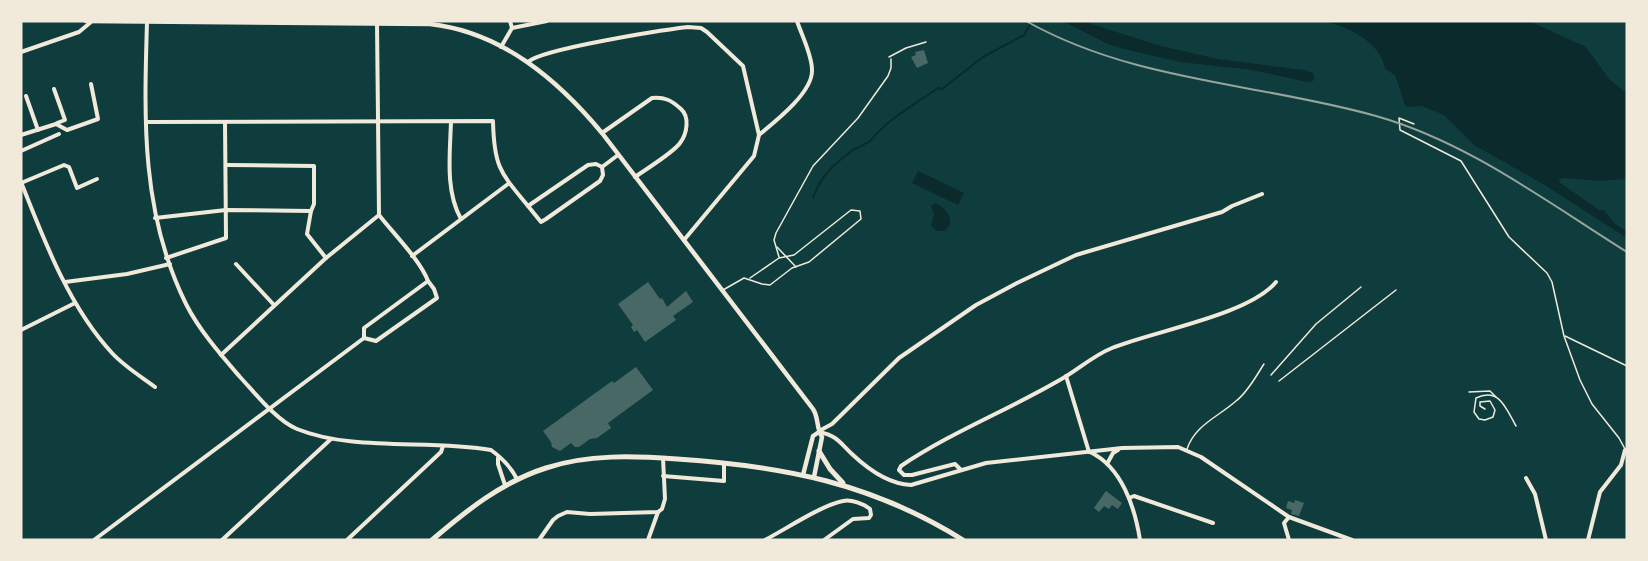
<svg xmlns="http://www.w3.org/2000/svg" width="1648" height="561" font-family="'Crimson Pro',serif">
  <style>
    .water { fill: #0a2a2b }
    .lines { fill: none; stroke-linecap: round; stroke-linejoin: round }
    .stream { stroke: #0a2a2b; stroke-width: 2 }
    .building { fill: #486865 }
    .path { stroke: #f1e9da; stroke-width: 1.5 }
    .service { stroke: #f1e9da; stroke-width: 1.5 }
    .minor { stroke: #f1e9da; stroke-width: 4 }
    .tertiary { stroke: #f1e9da; stroke-width: 4.5 }
    .secondary { stroke: #f1e9da; stroke-width: 5 }
    .rail { stroke: #97a49c; stroke-width: 2 }
  </style>
  <rect width="100%" height="100%" fill="#0f3d3e"/>
  <g class="water">
    <path d="M 1062,21 L 1090,21 L 1091,24 L 1161,46 L 1218,59 L 1304,70 L 1313,73 L 1314,78 L 1313,81 L 1307,82 L 1253,70 L 1180,62 L 1124,49 L 1108,44 Z"/>
    <path d="M 1324,21 L 1529,21 L 1586,47 L 1609,79 L 1624,91 L 1627,90 L 1627,179 L 1600,181 L 1562,178 L 1559,180 L 1559,182 L 1599,210 L 1604,210 L 1614,223 L 1627,232 L 1627,238 L 1543,184 L 1474,145 L 1444,115 L 1422,106 L 1409,107 L 1405,105 L 1395,75 L 1385,69 C 1381,42 1348,27 1324,21 Z"/>
    <path d="M 918,171 L 964,193 L 958,205 L 912,183 Z"/>
    <path d="M 935,203 C 944,207 951,214 950,224 L 945,231 L 937,231 L 931,226 L 934,214 L 931,206 Z"/>
  </g>
  <g class="lines">
    <path class="stream" d="M 813,198 C 821,175 834,164 853,150 C 859,147 869,143 873,138 C 889,118 916,104 938,88 L 942,89 L 983,57 L 1024,35 L 1032,21"/>
  </g>
  <g class="building">
    <path d="M 924,50 L 928,63 L 917,68 L 911,57 L 916,55 L 915,52 Z"/>
    <path d="M 648,282 L 660,299 L 662,298 L 667,307 L 686,291 L 693,302 L 673,316 L 676,320 L 645,342 L 637,330 L 634,332 L 631,327 L 633,325 L 618,304 Z"/>
    <path d="M 636,367 L 653,390 L 608,423 L 611,428 L 597,438 L 590,439 L 579,447 L 575,447 L 571,443 L 560,451 L 552,447 L 551,442 L 543,431 L 612,381 L 614,383 Z"/>
    <path d="M 1106,491 L 1122,503 L 1118,509 L 1112,505 L 1109,509 L 1104,506 L 1099,512 L 1094,508 Z"/>
    <path d="M 1295,500 L 1304,503 L 1299,516 L 1291,514 L 1292,510 L 1286,508 L 1288,501 L 1294,503 Z"/>
  </g>
  <g class="lines">
    <g class="path">
      <path d="M 1271,375 L 1316,324 L 1361,287"/>
      <path d="M 1279,381 L 1396,290"/>
      <path d="M 1469,392 L 1490,391 L 1496,397"/>
      <path d="M 1485,409 L 1480,406 L 1480,402 L 1490,401 L 1495,410 L 1493,417 L 1485,420 L 1479,419 L 1474,412 L 1476,398 C 1500,387 1506,409 1516,426"/>
    </g>
    <g class="service">
      <path d="M 889,57 L 906,48 L 926,42"/>
      <path d="M 1414,124 L 1399,118 L 1400,130 L 1461,161 L 1509,237 L 1547,273 L 1552,282 L 1564,336 L 1580,380 L 1592,404 L 1619,438 L 1625,449"/>
      <path d="M 777,247 L 796,267"/>
      <path d="M 779,257 L 774,240 L 776,233 L 813,166 L 858,118 L 888,76 L 891,68 L 891,59"/>
      <path d="M 723,290 L 744,278 L 762,284 L 770,285 L 792,268 L 809,262 L 861,219 L 860,211 L 851,210 L 794,255 L 779,258 L 750,278"/>
      <path d="M 1565,336 L 1627,366"/>
      <path d="M 1187,449 C 1195,425 1218,417 1236,401 C 1248,392 1256,376 1264,364"/>
    </g>
    <g class="minor">
      <path d="M 147,22 C 144,121 141,213 186,304 C 199,330 221,355 240,377 C 255,393 277,421 297,429 C 354,452 430,439 491,450 C 502,458 511,467 517,479"/>
      <path d="M 512,28 L 547,21"/>
      <path d="M 501,47 L 512,28 L 510,21"/>
      <path d="M 21,52 L 79,32 L 91,22"/>
      <path d="M 528,62 C 541,49 663,30 688,27 L 701,28 L 707,32 L 743,66 L 759,135 L 754,156 L 684,240"/>
      <path d="M 54,89 L 65,120 L 57,123"/>
      <path d="M 26,96 L 38,130"/>
      <path d="M 147,122 L 493,121 C 494,167 500,172 528,206"/>
      <path d="M 451,122 C 450,153 445,191 461,219"/>
      <path d="M 602,133 L 652,98 C 665,97 671,100 681,109 C 690,117 687,134 680,143 C 673,153 646,169 635,177"/>
      <path d="M 760,134 C 776,121 813,92 812,70 C 812,55 802,36 797,21"/>
      <path d="M 21,135 L 56,124 L 67,130 L 98,119 L 91,84"/>
      <path d="M 21,151 L 59,134"/>
      <path d="M 596,164 L 602,167 L 603,175 L 600,181 L 546,219 L 541,222 L 528,206 L 588,165 Z"/>
      <path d="M 226,165 L 314,166 L 314,204 L 311,211"/>
      <path d="M 602,167 L 618,155"/>
      <path d="M 21,182 C 44,240 69,307 112,353 C 124,366 140,376 155,387"/>
      <path d="M 21,183 L 64,165 L 69,167 L 77,188 L 97,179"/>
      <path d="M 379,215 C 393,233 420,260 428,281 L 364,328 L 364,338 L 376,341 L 437,298 L 434,289 L 428,281"/>
      <path d="M 155,218 L 226,210 L 311,211 L 307,234 L 326,258"/>
      <path d="M 412,256 L 508,184"/>
      <path d="M 166,258 L 226,238 L 225,122"/>
      <path d="M 236,264 L 274,305"/>
      <path d="M 65,282 L 127,274 L 170,264"/>
      <path d="M 21,330 L 75,303"/>
      <path d="M 221,355 L 326,258 L 379,215 L 377,23"/>
      <path d="M 1066,376 L 1089,452"/>
      <path d="M 819,431 L 832,424 L 899,358 L 976,305 L 1017,283 L 1076,255 L 1222,212 L 1232,206 L 1262,194"/>
      <path d="M 819,432 C 838,436 839,442 853,455 C 868,469 889,484 911,485 L 986,463 L 1122,448 L 1178,447 L 1201,457 L 1289,517 L 1352,540"/>
      <path d="M 1090,452 C 1122,467 1135,508 1140,540"/>
      <path d="M 498,458 L 498,464 L 505,485"/>
      <path d="M 1107,464 L 1113,453 L 1118,450"/>
      <path d="M 961,470 L 955,464 L 912,475 L 904,475 L 899,470 L 901,466 C 950,433 1006,411 1058,381 C 1077,371 1092,356 1112,348 C 1154,331 1249,315 1276,282"/>
      <path d="M 663,476 L 724,481 L 724,463"/>
      <path d="M 1526,478 L 1535,494 L 1546,540"/>
      <path d="M 1129,498 L 1134,496 L 1213,523"/>
      <path d="M 94,540 L 364,338"/>
      <path d="M 222,540 L 331,439"/>
      <path d="M 347,540 L 425,467 L 441,452 L 443,446"/>
      <path d="M 539,540 L 553,520 L 558,516 L 567,512 L 590,514 L 658,512 L 662,509 L 665,499 L 663,458"/>
      <path d="M 648,540 L 658,512"/>
      <path d="M 765,540 C 786,529 822,505 843,501 C 851,499 864,504 870,509 L 871,515 L 869,518 L 853,519 L 824,540"/>
      <path d="M 1289,540 L 1284,523 L 1289,517"/>
      <path d="M 1588,540 L 1600,492 L 1621,465 L 1625,450"/>
    </g>
    <g class="tertiary">
      <path d="M 86,21 L 430,24 C 502,32 558,80 602,133 L 813,409 C 819,418 816,428 822,437 L 814,477"/>
      <path d="M 803,475 L 813,436 L 819,432"/>
    </g>
    <g class="secondary">
      <path d="M 819,451 L 830,469 L 843,483"/>
      <path d="M 432,540 C 467,510 502,482 546,468 C 588,454 634,456 677,459 C 783,466 872,483 963,540"/>
    </g>
    <path class="rail" d="M 1026,21 C 1134,82 1259,83 1376,116 C 1468,142 1547,202 1627,252"/>
  </g>
  <rect width="1648" height="561" fill="none" stroke="#f1e9da" stroke-width="45"/>
</svg>
